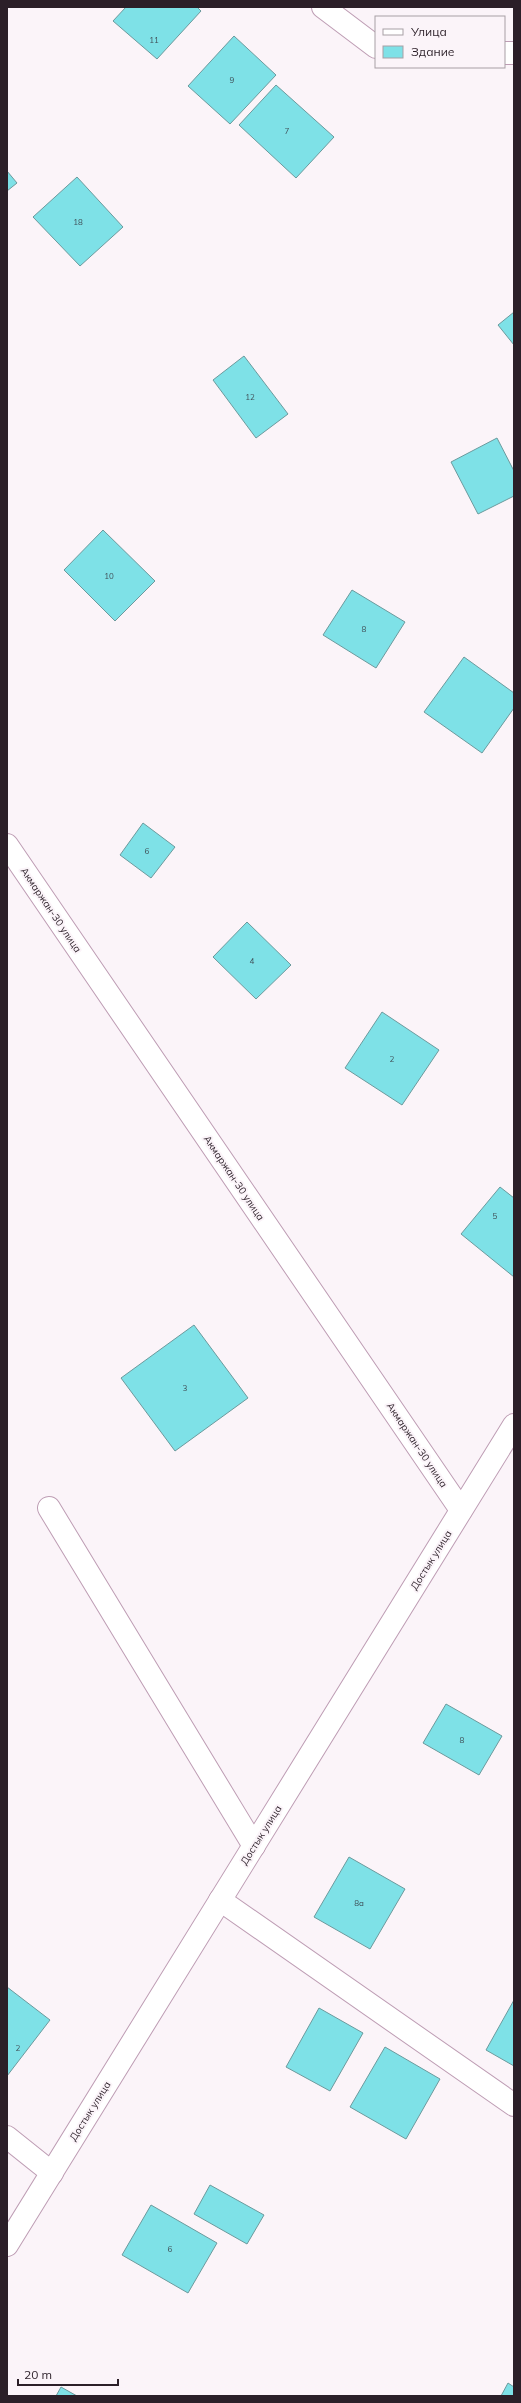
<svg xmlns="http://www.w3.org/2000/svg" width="521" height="2403" font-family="Mulish,sans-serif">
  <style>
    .building { fill: #7ee1e7; stroke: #6c9a9d }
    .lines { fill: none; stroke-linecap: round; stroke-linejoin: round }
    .minor-casing { stroke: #be9db4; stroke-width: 24 }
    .minor { stroke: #fff; stroke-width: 22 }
    .labels { text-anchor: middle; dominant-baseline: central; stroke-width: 4; stroke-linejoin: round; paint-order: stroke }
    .number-label { font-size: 8px; fill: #405058 }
    .street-label { font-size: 10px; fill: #2b1f28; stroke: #fbf4f9 }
  </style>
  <rect width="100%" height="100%" fill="#fbf4f9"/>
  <g class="building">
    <path d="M 126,7 L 197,7 L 201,11 L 157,59 L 113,21 Z"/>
    <path d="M 234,36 L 276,75 L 230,124 L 188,86 Z"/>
    <path d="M 276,85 L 334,137 L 296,178 L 239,125 Z"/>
    <path d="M 7,171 L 17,183 L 7,191 Z"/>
    <path d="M 77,177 L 123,227 L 80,266 L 33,217 Z"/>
    <path d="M 514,312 L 514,345 L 498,325 Z"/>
    <path d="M 244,356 L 288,414 L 256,438 L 213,380 Z"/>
    <path d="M 497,438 L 514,471 L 514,496 L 478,514 L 451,462 Z"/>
    <path d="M 103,530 L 155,581 L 115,621 L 64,570 Z"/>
    <path d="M 352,590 L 405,622 L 376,668 L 323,635 Z"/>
    <path d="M 464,657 L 514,693 L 514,708 L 482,753 L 424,712 Z"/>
    <path d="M 143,823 L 175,847 L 151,878 L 120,855 Z"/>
    <path d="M 247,922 L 291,965 L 256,999 L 213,957 Z"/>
    <path d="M 382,1012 L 439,1050 L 402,1105 L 345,1068 Z"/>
    <path d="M 500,1187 L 514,1198 L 514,1277 L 461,1234 Z"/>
    <path d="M 194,1325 L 248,1398 L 175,1451 L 121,1378 Z"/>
    <path d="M 446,1704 L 502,1736 L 479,1775 L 423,1743 Z"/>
    <path d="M 349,1857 L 405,1889 L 370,1949 L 314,1917 Z"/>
    <path d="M 7,1987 L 50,2020 L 7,2076 Z"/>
    <path d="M 514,2000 L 514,2066 L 486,2050 Z"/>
    <path d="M 319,2008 L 363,2033 L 330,2091 L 286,2067 Z"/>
    <path d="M 385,2047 L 440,2079 L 406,2139 L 350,2107 Z"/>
    <path d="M 210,2185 L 264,2215 L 247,2244 L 194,2214 Z"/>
    <path d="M 151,2205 L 217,2243 L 188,2293 L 122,2255 Z"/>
    <path d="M 508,2383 L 514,2387 L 514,2396 L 501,2396 Z"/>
    <path d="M 61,2387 L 77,2396 L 56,2396 Z"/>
  </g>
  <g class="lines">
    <defs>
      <g id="minor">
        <path d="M 323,7 L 376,47"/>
        <path d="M 504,53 L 514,53"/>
        <path d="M 7,845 L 461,1510"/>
        <path d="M 49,1508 L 254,1846"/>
        <path d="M 220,1900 L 514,2105"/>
        <path d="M 7,2137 L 52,2173"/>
        <path d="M 7,2245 L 514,1425"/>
      </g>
    </defs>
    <use href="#minor" class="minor-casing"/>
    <use href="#minor" class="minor"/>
  </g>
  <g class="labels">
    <g class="number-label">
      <text x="154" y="40">11</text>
      <text x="232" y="80">9</text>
      <text x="287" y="131">7</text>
      <text x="78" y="222">18</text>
      <text x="250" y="397">12</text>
      <text x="109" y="576">10</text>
      <text x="364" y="629">8</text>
      <text x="147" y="851">6</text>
      <text x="252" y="961">4</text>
      <text x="392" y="1059">2</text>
      <text x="495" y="1216">5</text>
      <text x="185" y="1388">3</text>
      <text x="462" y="1740">8</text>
      <text x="359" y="1903">8а</text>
      <text x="18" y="2048">2</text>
      <text x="170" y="2249">6</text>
    </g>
    <g class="street-label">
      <text transform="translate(51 910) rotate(56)">Акмаржан-30 улица</text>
      <text transform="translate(234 1178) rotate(56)">Акмаржан-30 улица</text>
      <text transform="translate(417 1445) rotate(56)">Акмаржан-30 улица</text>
      <text transform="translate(431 1560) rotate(-58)">Достык улица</text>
      <text transform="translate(261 1835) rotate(-58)">Достык улица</text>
      <text transform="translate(90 2111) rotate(-58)">Достык улица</text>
    </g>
  </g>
  <rect width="521" height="2403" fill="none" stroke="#2b1f28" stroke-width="16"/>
  <rect x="375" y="16" width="130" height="52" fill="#fbf4f9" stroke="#a89fa5"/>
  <rect x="383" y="29" width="20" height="6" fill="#ffffff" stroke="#a89fa5"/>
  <text x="411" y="36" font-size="12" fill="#2b1f28">Улица</text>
  <rect x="383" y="46" width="20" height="12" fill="#7ee1e7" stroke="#a89fa5"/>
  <text x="411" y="56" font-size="12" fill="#2b1f28">Здание</text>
  <path d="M18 2379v6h100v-6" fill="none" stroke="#2b1f28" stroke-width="2"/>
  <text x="24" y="2379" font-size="12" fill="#2b1f28" stroke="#fbf4f9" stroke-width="3" paint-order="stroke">20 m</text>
</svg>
